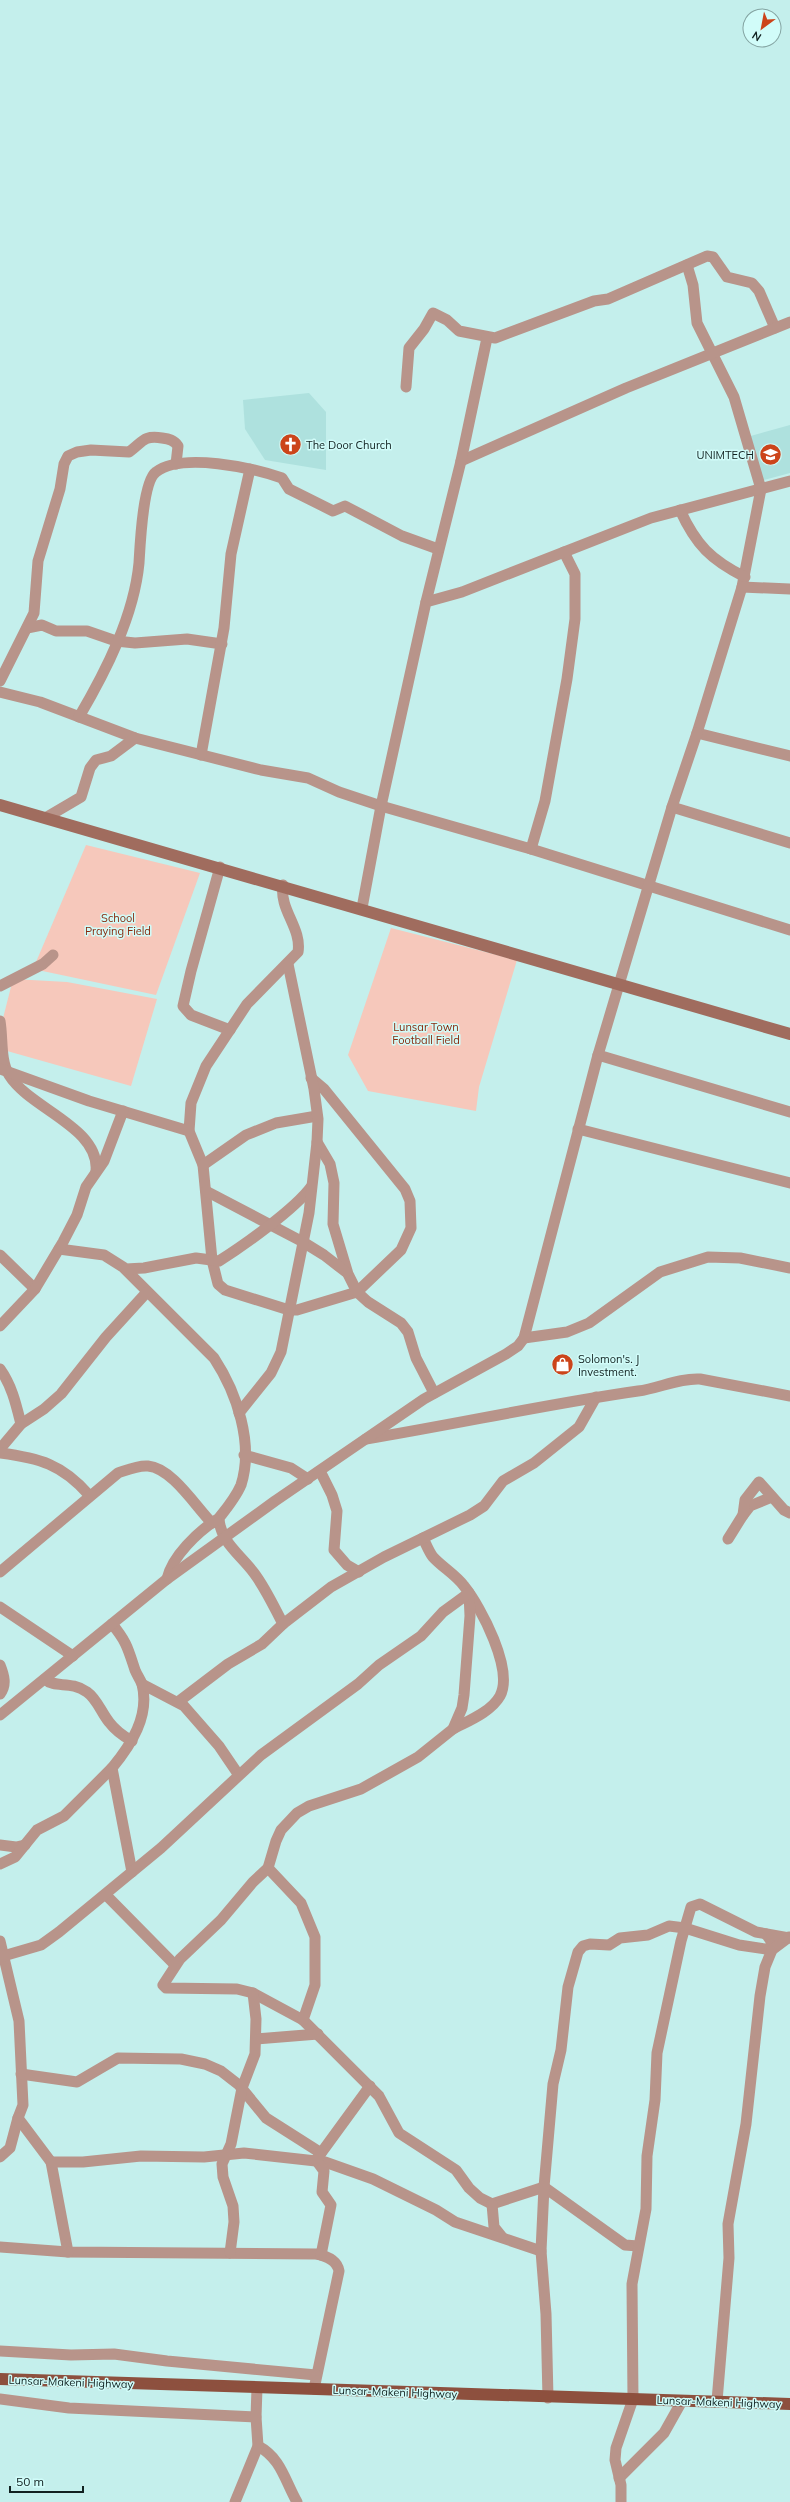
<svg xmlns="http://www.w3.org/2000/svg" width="790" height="2502" font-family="Mulish,sans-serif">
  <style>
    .built { fill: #aee1de }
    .green { fill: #f6c8bb }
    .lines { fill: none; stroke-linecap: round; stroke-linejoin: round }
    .street { stroke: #b8948a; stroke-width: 11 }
    .secondary { stroke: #a06c5e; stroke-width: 12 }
    .primary { stroke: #8d503e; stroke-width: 12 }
    .labels { text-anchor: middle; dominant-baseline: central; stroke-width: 3; stroke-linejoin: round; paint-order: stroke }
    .poi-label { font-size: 11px; fill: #112120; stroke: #d1fcf9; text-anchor: start }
    .park-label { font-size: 11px; fill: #87290c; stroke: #d1fcf9 }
    .street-label { font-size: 11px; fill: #112120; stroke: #d1fcf9 }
  </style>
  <rect width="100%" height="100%" fill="#c4efec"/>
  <g class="built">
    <path d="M 309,393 L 326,412 L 326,470 L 265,460 L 245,429 L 243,400 Z"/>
    <path d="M 790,425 L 790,473 L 756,482 L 747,437 Z"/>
  </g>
  <g class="green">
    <path d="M 86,845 L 200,873 L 156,995 L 33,969 Z"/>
    <path d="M 391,928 L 517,960 L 479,1087 L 476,1111 L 368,1091 L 348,1055 Z"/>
    <path d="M 13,979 L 67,982 L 157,999 L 131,1086 L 0,1049 L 0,1030 Z"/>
  </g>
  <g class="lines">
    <g class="street">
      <path d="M 687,265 L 693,285 L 697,323 L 734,397 L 761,489 L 742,587"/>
      <path d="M 406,387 L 409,348 L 424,329 L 433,313 L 447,320 L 459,331 L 495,338 L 594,301 L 608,299 L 707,256 L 713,257 L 727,277 L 752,283 L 759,291 L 775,328"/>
      <path d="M 461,461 L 626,388 L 790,322"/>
      <path d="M 680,510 C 696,545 711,560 745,577"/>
      <path d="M 790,589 L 742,587 L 697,733 L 790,756"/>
      <path d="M 426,602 L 461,461 L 487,338"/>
      <path d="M 27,628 L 42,625 L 56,631 L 87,631 L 116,641 L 135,643 L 187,639 L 222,644"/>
      <path d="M 0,681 L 34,613 L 38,561 L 60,489 L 64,464 L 68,456 L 77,452 L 91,450 L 129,452 C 143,442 143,435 162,438 C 169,439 174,440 178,446 L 176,464"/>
      <path d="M 0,692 L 40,702 L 135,738 L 261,770 L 308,778 L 339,792 L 381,806 L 531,849 L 790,930"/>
      <path d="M 79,717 C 106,671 134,616 139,563 C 140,546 143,481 156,472 C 182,452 253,468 282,478 L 289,489 L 333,511 L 345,506 L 402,536 L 438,549"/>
      <path d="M 201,755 L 224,628 L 231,554 L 250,469"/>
      <path d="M 672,807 L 790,843"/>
      <path d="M 47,817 L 81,797 L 90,768 L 96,760 L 111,756 L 135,738"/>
      <path d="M 531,849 L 545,801 L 567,679 L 575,619 L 575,574 L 564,552"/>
      <path d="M 220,867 L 191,971 L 183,1006 L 191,1015 L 230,1030"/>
      <path d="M 283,885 C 279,910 302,928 298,952 L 247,1004 L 206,1066 L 191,1103 L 189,1131 L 203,1165 L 212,1260 L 218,1284 L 225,1290 L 289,1310 L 297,1310 L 357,1292 L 401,1250 L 411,1228 L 410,1201 L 405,1189 L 324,1089 L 311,1078"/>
      <path d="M 362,908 L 381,806 L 426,602 L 462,592 L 651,518 L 790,481"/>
      <path d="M 0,986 L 43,964 L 53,955"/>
      <path d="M 0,1021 C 3,1038 0,1060 9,1075 C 30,1109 100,1127 96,1171"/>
      <path d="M 598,1055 L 790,1112"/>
      <path d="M 0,1069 L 89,1101 L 189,1131"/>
      <path d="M 578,1129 L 790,1183"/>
      <path d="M 317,1142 L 330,1164 L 334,1183 L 333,1224 L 348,1274 L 357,1292 L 368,1302 L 401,1323 L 408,1332 L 416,1358 L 434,1393"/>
      <path d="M 203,1165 L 246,1135 L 276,1123 L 317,1116"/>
      <path d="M 206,1191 L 303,1242 L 324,1255 L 346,1272"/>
      <path d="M 59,1249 L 104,1255 L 123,1267 L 214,1358 C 237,1393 254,1444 241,1485 C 236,1497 227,1508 219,1518 C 220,1542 241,1555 254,1573 C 266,1589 274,1607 283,1624"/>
      <path d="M 0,1255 L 35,1289"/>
      <path d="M 126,1269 L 144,1268 L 196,1258 L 219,1261 C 243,1246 295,1209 311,1187"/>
      <path d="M 0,1326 L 35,1289 L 63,1242 L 77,1215 L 86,1187 L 104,1161 L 123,1111"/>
      <path d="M 524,1338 L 567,1332 L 589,1323 L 660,1272 L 708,1257 L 740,1258 L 790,1268"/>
      <path d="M 0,1369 C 12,1386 16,1404 21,1424"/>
      <path d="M 239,1413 L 271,1373 L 281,1352 L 309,1213 L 317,1142 L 318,1119 L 314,1089 L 288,964"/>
      <path d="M 366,1439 C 457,1424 547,1404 638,1391 C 660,1388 678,1378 700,1379 L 790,1396"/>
      <path d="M 0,1449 L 21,1424 L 44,1409 L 61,1394 L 106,1337 L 147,1292"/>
      <path d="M 0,1453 C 39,1458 62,1464 89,1495"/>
      <path d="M 244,1455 L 291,1468 L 308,1479"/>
      <path d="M 320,1471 L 332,1495 L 337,1511 L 334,1550 L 347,1565 L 359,1572"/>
      <path d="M 743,1515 L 750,1506 L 772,1497"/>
      <path d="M 423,1538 C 426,1544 429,1552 433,1557 C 442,1567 456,1575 464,1586 C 481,1607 514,1670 500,1696 C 491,1712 468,1721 453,1729"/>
      <path d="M 728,1539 L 743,1515 L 745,1500 L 759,1482 L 784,1510 L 790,1513"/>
      <path d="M 0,1572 L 118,1473 C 127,1470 138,1465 148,1466 C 172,1468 196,1507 212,1523"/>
      <path d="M 167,1579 C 172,1556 198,1532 216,1520"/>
      <path d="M 469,1593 L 470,1616 L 464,1695 L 462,1708 L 453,1729 L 418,1757 L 361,1789 L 309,1806 L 297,1813 L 281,1830 L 276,1841 L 268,1868 L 253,1882 L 221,1920 L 180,1959 L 163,1985 L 166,1988 L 237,1989 L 253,1993 L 303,2020 L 379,2096 L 399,2133 L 456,2170 L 469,2188 L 480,2198 L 492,2204 L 544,2187 L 625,2245 L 638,2246"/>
      <path d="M 0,1607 L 73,1656"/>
      <path d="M 112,1624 C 127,1642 128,1649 135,1670 C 137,1675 140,1679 142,1684 C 150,1716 131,1745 112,1768 L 132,1872"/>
      <path d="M 0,1665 C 4,1675 7,1685 0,1694"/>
      <path d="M 45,1679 C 55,1689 70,1680 87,1692 C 97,1699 101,1712 109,1722 C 115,1730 123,1736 132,1741"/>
      <path d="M 142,1684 L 184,1706 L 219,1746 L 238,1774"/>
      <path d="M 178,1702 L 228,1664 L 262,1644 L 283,1624 L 331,1587 L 384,1557 L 470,1515 L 484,1506 L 503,1481 L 534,1463 L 579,1427 L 596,1397"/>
      <path d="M 0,1715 L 167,1579 L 275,1501 L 424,1399 L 506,1354 L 518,1346 L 524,1338 L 598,1055 L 672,807 L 697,733"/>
      <path d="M 0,1845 L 16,1847 L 25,1845"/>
      <path d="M 0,1864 L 15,1857 L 37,1830 L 64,1816 L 112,1768"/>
      <path d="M 268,1868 L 301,1903 L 315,1937 L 315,1985 L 303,2020"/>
      <path d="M 106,1895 L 175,1965"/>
      <path d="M 0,1941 L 19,2021 L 23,2105 L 18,2118 L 51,2162 L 68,2252 L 316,2254 C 327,2256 337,2260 339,2271 L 314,2389"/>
      <path d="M 0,1957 L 41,1945 L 59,1932 L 161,1848 L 261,1755 L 358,1684 L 379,1665 L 421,1636 L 443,1612 L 469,1593"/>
      <path d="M 256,2039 L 318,2034"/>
      <path d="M 21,2074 L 77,2082 L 118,2058 L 181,2059 L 205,2064 L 221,2071 L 239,2085 L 266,2118 L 321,2153"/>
      <path d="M 0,2157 L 10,2148 L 18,2118"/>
      <path d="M 51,2162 L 83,2162 L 141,2156 L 204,2157 L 244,2153 L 325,2162 L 373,2179 L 436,2210 L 455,2222 L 541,2251"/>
      <path d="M 492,2204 L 494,2227 L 502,2237"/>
      <path d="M 0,2247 L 68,2252"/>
      <path d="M 230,2253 L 234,2222 L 233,2206 L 223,2177 L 222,2164 L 231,2144 L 242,2088 L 255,2054 L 256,2019 L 253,1993"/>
      <path d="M 321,2255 L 331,2205 L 322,2192 L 324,2171 L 316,2160 L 370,2086"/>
      <path d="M 0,2351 L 71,2355 L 114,2354 L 167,2361 L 316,2375"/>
      <path d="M 548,2398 L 546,2314 L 541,2251 L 544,2187 L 553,2084 L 561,2050 L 568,1987 L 578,1952 L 583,1946 L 590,1944 L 609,1945 L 620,1938 L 648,1935 L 669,1926 L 685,1928 L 739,1945 L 772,1950 L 771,1941 L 766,1934"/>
      <path d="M 0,2399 L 69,2408 L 256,2417"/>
      <path d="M 717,2401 L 729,2258 L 728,2224 L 746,2124 L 760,1996 L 765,1967 L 772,1950 L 789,1937"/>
      <path d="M 258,2446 C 281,2458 285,2481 297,2502"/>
      <path d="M 619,2478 L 664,2433 L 682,2401"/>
      <path d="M 235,2502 L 258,2446 L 256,2417 L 257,2388"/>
      <path d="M 621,2502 L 621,2485 L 615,2460 L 616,2448 L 633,2399 L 632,2284 L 646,2209 L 647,2156 L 655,2100 L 657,2053 L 681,1941 L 691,1907 L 700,1904 L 756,1932 L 790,1938"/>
    </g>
    <path class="secondary" d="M 0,805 L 790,1034"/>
    <path class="primary" d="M 0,2379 L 790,2404"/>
  </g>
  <defs>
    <symbol id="church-disc" viewBox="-11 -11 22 22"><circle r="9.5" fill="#cc441a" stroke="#d1fcf9"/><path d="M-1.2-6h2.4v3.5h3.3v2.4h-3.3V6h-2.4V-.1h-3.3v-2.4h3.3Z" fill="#fff"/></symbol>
    <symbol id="university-disc" viewBox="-11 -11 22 22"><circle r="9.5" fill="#cc441a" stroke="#d1fcf9"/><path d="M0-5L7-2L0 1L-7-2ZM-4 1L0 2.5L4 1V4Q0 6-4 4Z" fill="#fff"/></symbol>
    <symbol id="shop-disc" viewBox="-11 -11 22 22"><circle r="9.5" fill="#cc441a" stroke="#d1fcf9"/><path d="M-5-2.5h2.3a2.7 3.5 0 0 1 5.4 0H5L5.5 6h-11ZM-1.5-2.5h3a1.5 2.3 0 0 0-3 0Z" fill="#fff"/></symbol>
  </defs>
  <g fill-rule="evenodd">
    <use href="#church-disc" x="278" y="432" width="25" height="25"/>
    <use href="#university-disc" x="758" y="442" width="25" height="25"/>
    <use href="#shop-disc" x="550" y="1352" width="25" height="25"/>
  </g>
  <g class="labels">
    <g class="poi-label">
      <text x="306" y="445">The Door Church</text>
      <text x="754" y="455" text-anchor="end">UNIMTECH</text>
      <text x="578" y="1359">Solomon's. J<tspan x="578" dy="13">Investment.</tspan></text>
    </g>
    <g class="park-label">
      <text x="118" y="918">School<tspan x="118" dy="13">Praying Field</tspan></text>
      <text x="426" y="1027">Lunsar Town<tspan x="426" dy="13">Football Field</tspan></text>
    </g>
    <g class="street-label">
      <text transform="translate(71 2382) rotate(2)">Lunsar-Makeni Highway</text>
      <text transform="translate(395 2392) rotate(2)">Lunsar-Makeni Highway</text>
      <text transform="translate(719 2402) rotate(2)">Lunsar-Makeni Highway</text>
    </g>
  </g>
  <g transform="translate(762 28) rotate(212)"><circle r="19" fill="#d1fcf9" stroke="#84a4a2"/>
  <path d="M0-3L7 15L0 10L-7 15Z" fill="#cc441a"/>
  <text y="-6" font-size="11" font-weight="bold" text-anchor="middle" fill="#112120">N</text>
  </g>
  <path d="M10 2486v6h73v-6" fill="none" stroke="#112120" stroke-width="2"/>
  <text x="16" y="2486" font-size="12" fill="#112120" stroke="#d1fcf9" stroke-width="3" paint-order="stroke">50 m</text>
</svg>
